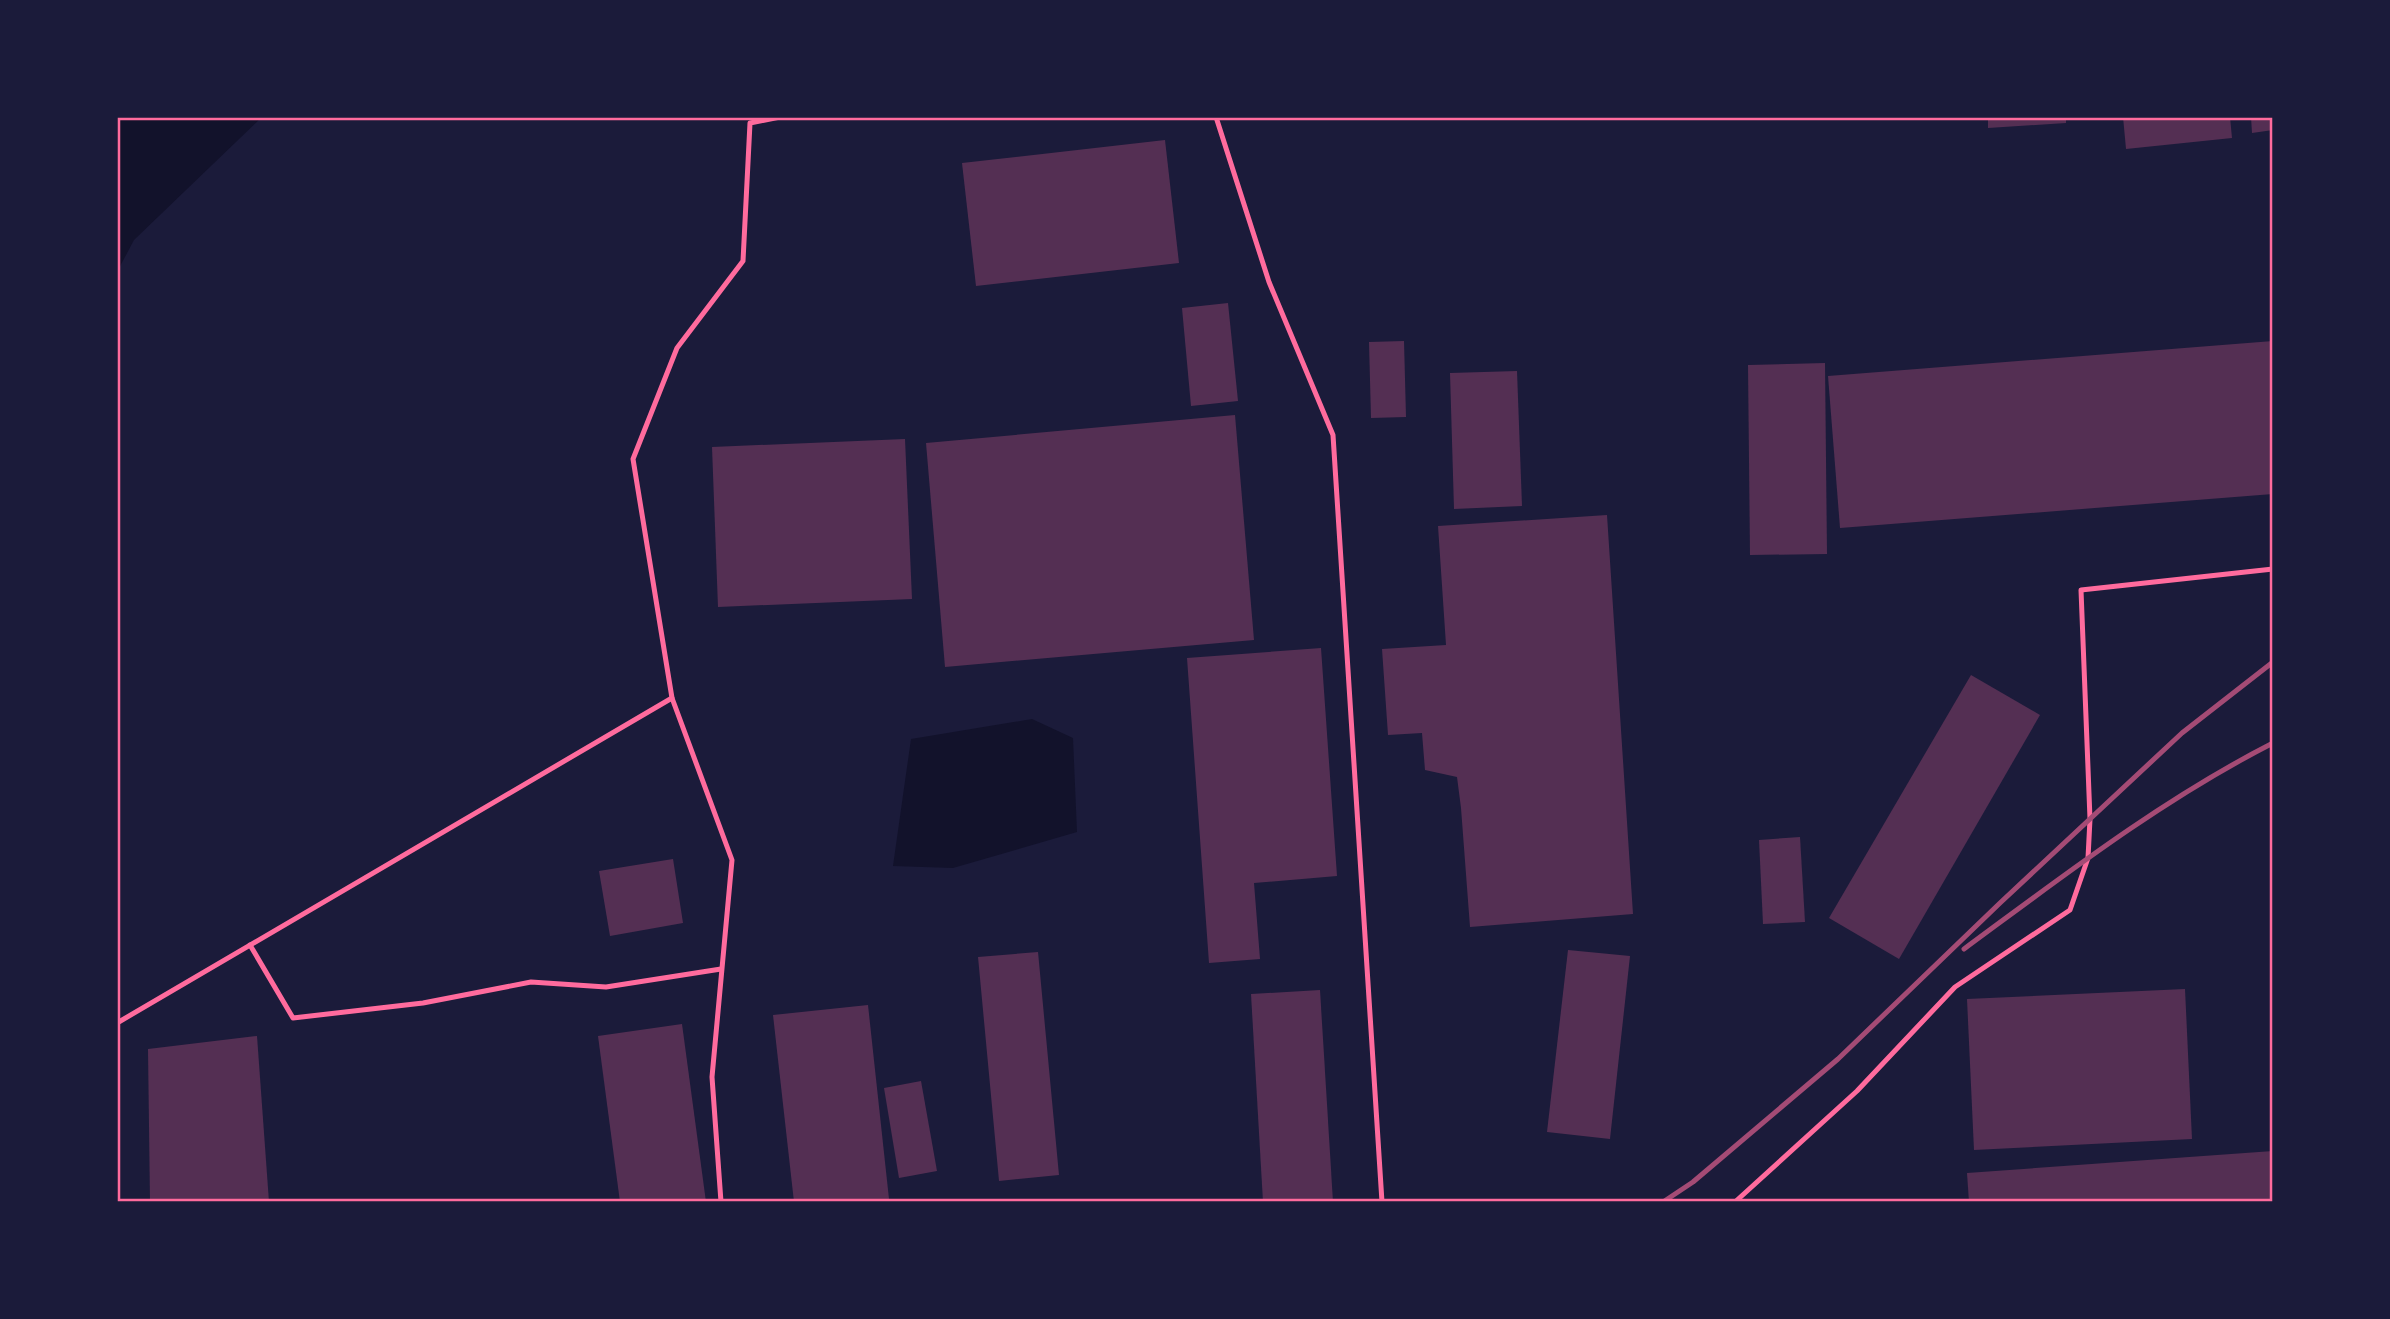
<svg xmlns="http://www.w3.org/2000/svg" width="2390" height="1319" font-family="Montserrat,sans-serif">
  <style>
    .water { fill: #12122b }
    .building { fill: #542f53 }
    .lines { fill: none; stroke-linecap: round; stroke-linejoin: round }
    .service { stroke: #ff6b9d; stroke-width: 5 }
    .rail { stroke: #a44b75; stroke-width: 5 }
    .neatline { fill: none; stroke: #ff6b9d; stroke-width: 2.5 }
  </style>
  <rect width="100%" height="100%" fill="#1b1b3a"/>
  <g class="water">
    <path d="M 117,117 L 262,117 L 134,240 L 117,272 Z"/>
    <path d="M 1032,719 L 1073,738 L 1077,832 L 953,868 L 893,866 L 911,739 Z"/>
  </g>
  <g class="building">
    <path d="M 1988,117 L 2066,117 L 2066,123 L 1988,128 Z"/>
    <path d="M 2123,117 L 2230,117 L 2232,138 L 2126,149 Z"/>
    <path d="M 2251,117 L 2273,117 L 2273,130 L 2252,133 Z"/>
    <path d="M 1165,140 L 1179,263 L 976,286 L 962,163 Z"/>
    <path d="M 1228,303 L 1238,401 L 1191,406 L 1182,308 Z"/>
    <path d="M 1404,341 L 1406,417 L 1371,418 L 1369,342 Z"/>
    <path d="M 2273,341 L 2273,494 L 1840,528 L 1828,376 Z"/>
    <path d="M 1825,363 L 1827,554 L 1750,555 L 1748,365 Z"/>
    <path d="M 1517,371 L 1522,506 L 1454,509 L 1450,373 Z"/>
    <path d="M 1235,415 L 1254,640 L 945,667 L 926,443 Z"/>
    <path d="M 905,439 L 912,599 L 718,607 L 712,447 Z"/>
    <path d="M 1607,515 L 1633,914 L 1470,927 L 1461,808 L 1457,777 L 1425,770 L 1422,733 L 1388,735 L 1382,649 L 1446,645 L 1438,526 Z"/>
    <path d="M 1321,648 L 1337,876 L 1254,883 L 1260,959 L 1209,963 L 1187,658 Z"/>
    <path d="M 1971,675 L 2040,715 L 1899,959 L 1829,918 Z"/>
    <path d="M 1800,837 L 1805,922 L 1763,924 L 1759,840 Z"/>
    <path d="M 673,859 L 683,923 L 610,936 L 599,871 Z"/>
    <path d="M 1568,950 L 1630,956 L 1610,1139 L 1547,1132 Z"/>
    <path d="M 1038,952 L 1059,1175 L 999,1181 L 978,957 Z"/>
    <path d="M 2185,989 L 2192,1139 L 1974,1150 L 1967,999 Z"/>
    <path d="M 1320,990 L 1333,1202 L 1263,1202 L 1251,994 Z"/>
    <path d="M 868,1005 L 889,1199 L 868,1202 L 794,1202 L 773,1015 Z"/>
    <path d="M 682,1024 L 706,1202 L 620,1202 L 598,1036 Z"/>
    <path d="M 257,1036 L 269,1202 L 150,1202 L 148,1049 Z"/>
    <path d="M 921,1081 L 937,1171 L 899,1178 L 884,1088 Z"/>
    <path d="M 2273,1151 L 2273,1202 L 1969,1202 L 1967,1173 Z"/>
  </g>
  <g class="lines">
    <g class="service">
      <path d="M 1216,117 L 1269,282 L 1333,435 L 1382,1202"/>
      <path d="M 672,698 L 633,459 L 677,348 L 743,261 L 750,123 L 780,117"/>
      <path d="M 250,945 L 293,1018 L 423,1003 L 531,982 L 606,987 L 721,969"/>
      <path d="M 117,1023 L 672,698 L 732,860 L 712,1077 L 721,1202"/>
      <path d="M 1735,1202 L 1857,1091 L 1955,987 L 2070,910 L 2088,858 L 2090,819 L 2081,590 L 2273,569"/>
    </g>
    <g class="rail">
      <path d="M 1964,949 C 2063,876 2163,799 2273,743"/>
      <path d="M 1663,1202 L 1693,1182 L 1838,1059 L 2000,903 L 2182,733 L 2273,662"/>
    </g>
  </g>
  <rect width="2390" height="1319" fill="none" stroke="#1b1b3a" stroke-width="238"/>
  <rect x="119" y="119" width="2152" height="1081" class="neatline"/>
</svg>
